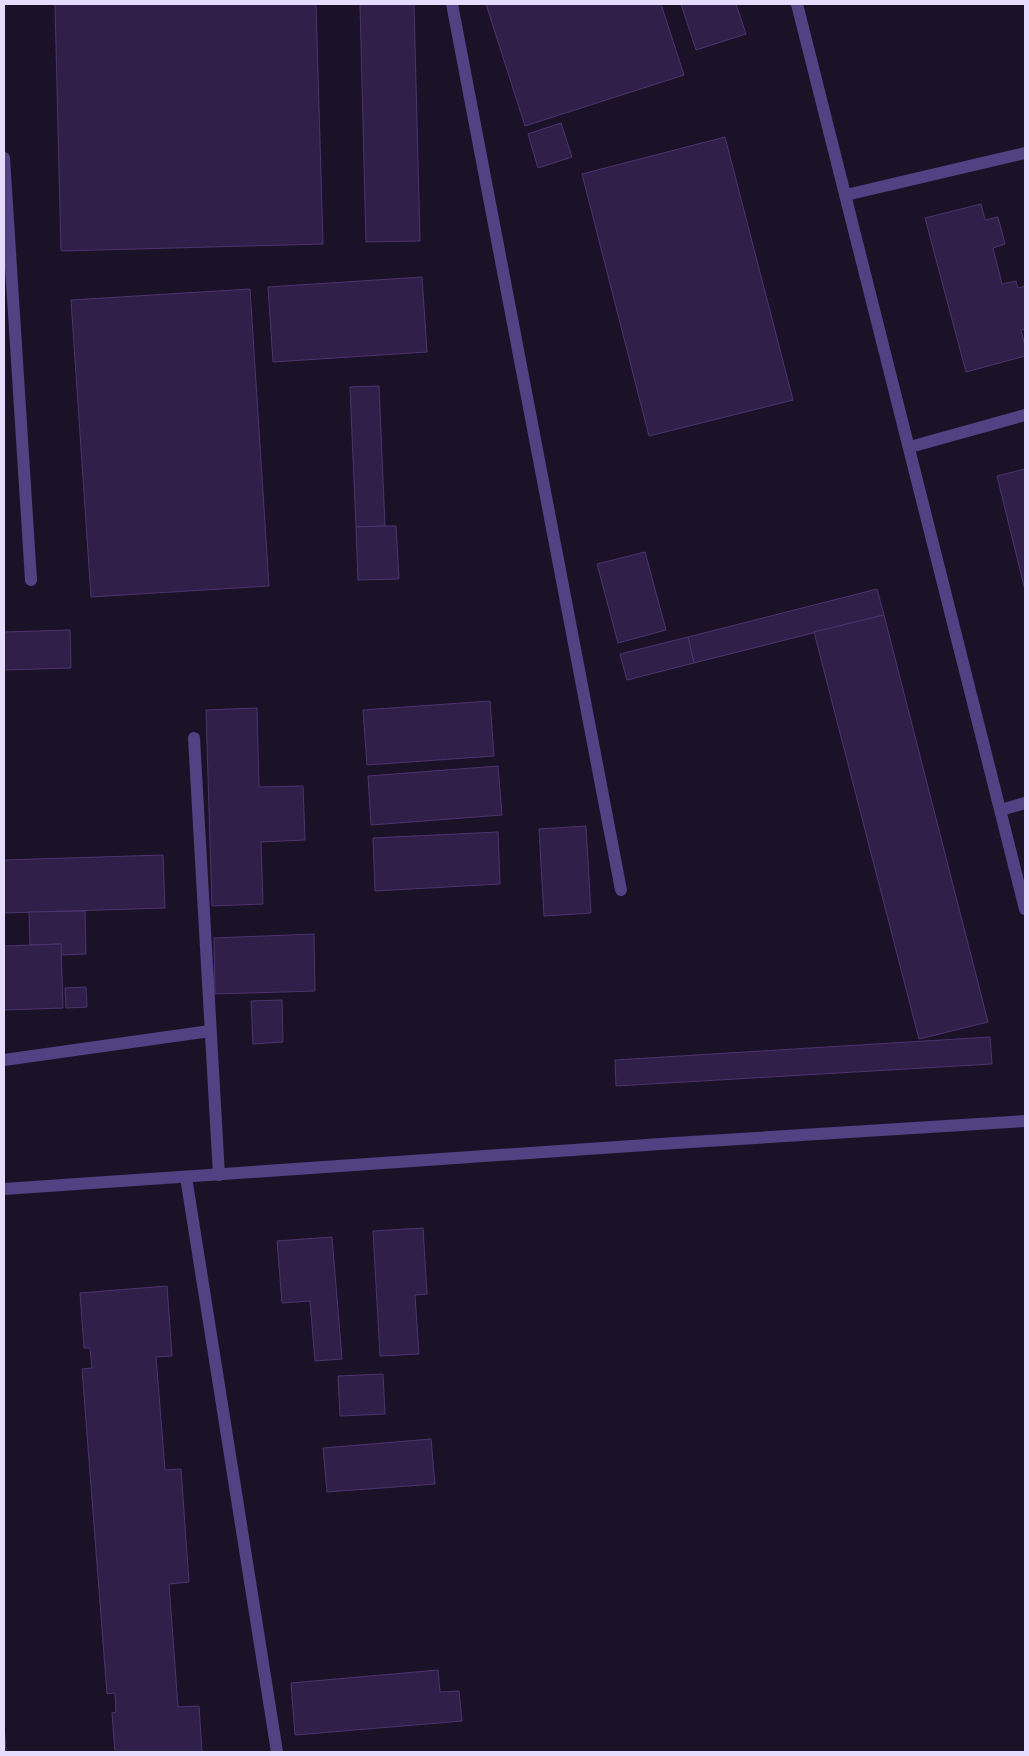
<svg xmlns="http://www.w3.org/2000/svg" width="1029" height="1756" font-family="'Roboto Condensed',sans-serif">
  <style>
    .building { fill: #301f48; stroke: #4d3372 }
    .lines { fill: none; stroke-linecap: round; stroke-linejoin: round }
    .minor { stroke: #524183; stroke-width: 12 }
  </style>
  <rect width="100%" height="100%" fill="#1b1228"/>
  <g class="building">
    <path d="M 55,4 L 316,4 L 323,244 L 61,251 Z"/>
    <path d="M 360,4 L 414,4 L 420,241 L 366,242 Z"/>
    <path d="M 486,4 L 661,4 L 684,75 L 525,126 Z"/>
    <path d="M 681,4 L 736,4 L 746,34 L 696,50 Z"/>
    <path d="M 561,123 L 572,157 L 538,168 L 528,134 Z"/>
    <path d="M 725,137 L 793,400 L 649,436 L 582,174 Z"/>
    <path d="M 981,204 L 985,220 L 998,217 L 1005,244 L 993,248 L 1002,284 L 1016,281 L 1018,288 L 1025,286 L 1025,329 L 1021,330 L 1025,346 L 1025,356 L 966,372 L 925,218 Z"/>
    <path d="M 422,277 L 427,352 L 273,362 L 268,287 Z"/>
    <path d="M 250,289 L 269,586 L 91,597 L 71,300 Z"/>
    <path d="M 379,386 L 385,526 L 356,527 L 350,387 Z"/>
    <path d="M 1025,469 L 1025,590 L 997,476 Z"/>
    <path d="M 385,526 L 396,526 L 399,579 L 358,580 L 356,527 Z"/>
    <path d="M 645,552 L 666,630 L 618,643 L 597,564 Z"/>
    <path d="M 877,589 L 884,615 L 694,663 L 688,637 Z"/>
    <path d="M 884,615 L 988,1022 L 919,1039 L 814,632 Z"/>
    <path d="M 70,630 L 71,668 L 4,670 L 4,632 Z"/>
    <path d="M 688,637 L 694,663 L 627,680 L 620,654 Z"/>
    <path d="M 490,701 L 494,756 L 367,765 L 363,710 Z"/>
    <path d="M 257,708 L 259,787 L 303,786 L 305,840 L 261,842 L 263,904 L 212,906 L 206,710 Z"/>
    <path d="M 498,766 L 502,815 L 371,825 L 368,776 Z"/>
    <path d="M 586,826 L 591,913 L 544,916 L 539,829 Z"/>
    <path d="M 498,832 L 500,884 L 375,891 L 373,838 Z"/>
    <path d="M 163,855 L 165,908 L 4,913 L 4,860 Z"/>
    <path d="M 85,911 L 86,954 L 61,955 L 61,944 L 30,945 L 29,912 Z"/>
    <path d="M 314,934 L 315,991 L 215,994 L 214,938 Z"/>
    <path d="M 61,944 L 63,1008 L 4,1010 L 4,946 Z"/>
    <path d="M 86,987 L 87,1007 L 66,1008 L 65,988 Z"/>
    <path d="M 282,1000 L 283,1042 L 253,1044 L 251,1001 Z"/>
    <path d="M 990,1037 L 992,1064 L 616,1086 L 615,1060 Z"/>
    <path d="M 423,1228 L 427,1294 L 415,1295 L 419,1354 L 380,1356 L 373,1231 Z"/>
    <path d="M 332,1237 L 342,1359 L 315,1361 L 310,1301 L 282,1303 L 277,1241 Z"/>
    <path d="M 167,1286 L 172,1356 L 156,1357 L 165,1470 L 181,1469 L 189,1582 L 169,1584 L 178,1707 L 199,1706 L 202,1752 L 115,1752 L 112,1713 L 116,1712 L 115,1693 L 107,1694 L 82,1369 L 92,1368 L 90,1348 L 84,1348 L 80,1293 Z"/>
    <path d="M 383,1374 L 385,1414 L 340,1416 L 338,1376 Z"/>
    <path d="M 431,1439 L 435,1484 L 327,1492 L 323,1448 Z"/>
    <path d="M 438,1670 L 440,1692 L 459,1691 L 462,1721 L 295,1735 L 291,1683 Z"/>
    <path d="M 4,1724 L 6,1752 L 4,1752 Z"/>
  </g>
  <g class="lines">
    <g class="minor">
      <path d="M 452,4 L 621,890"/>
      <path d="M 797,4 L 1025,909"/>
      <path d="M 4,158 L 31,580"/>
      <path d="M 846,195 L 1025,153"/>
      <path d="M 910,447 L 1025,415"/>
      <path d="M 194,738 L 219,1175"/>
      <path d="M 1001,810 L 1025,803"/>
      <path d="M 4,1060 L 210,1031"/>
      <path d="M 186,1177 L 277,1752"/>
      <path d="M 4,1189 L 675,1143 L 1025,1121"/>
    </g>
  </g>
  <rect width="1029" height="1756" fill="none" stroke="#e6dcfc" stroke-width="10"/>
</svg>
